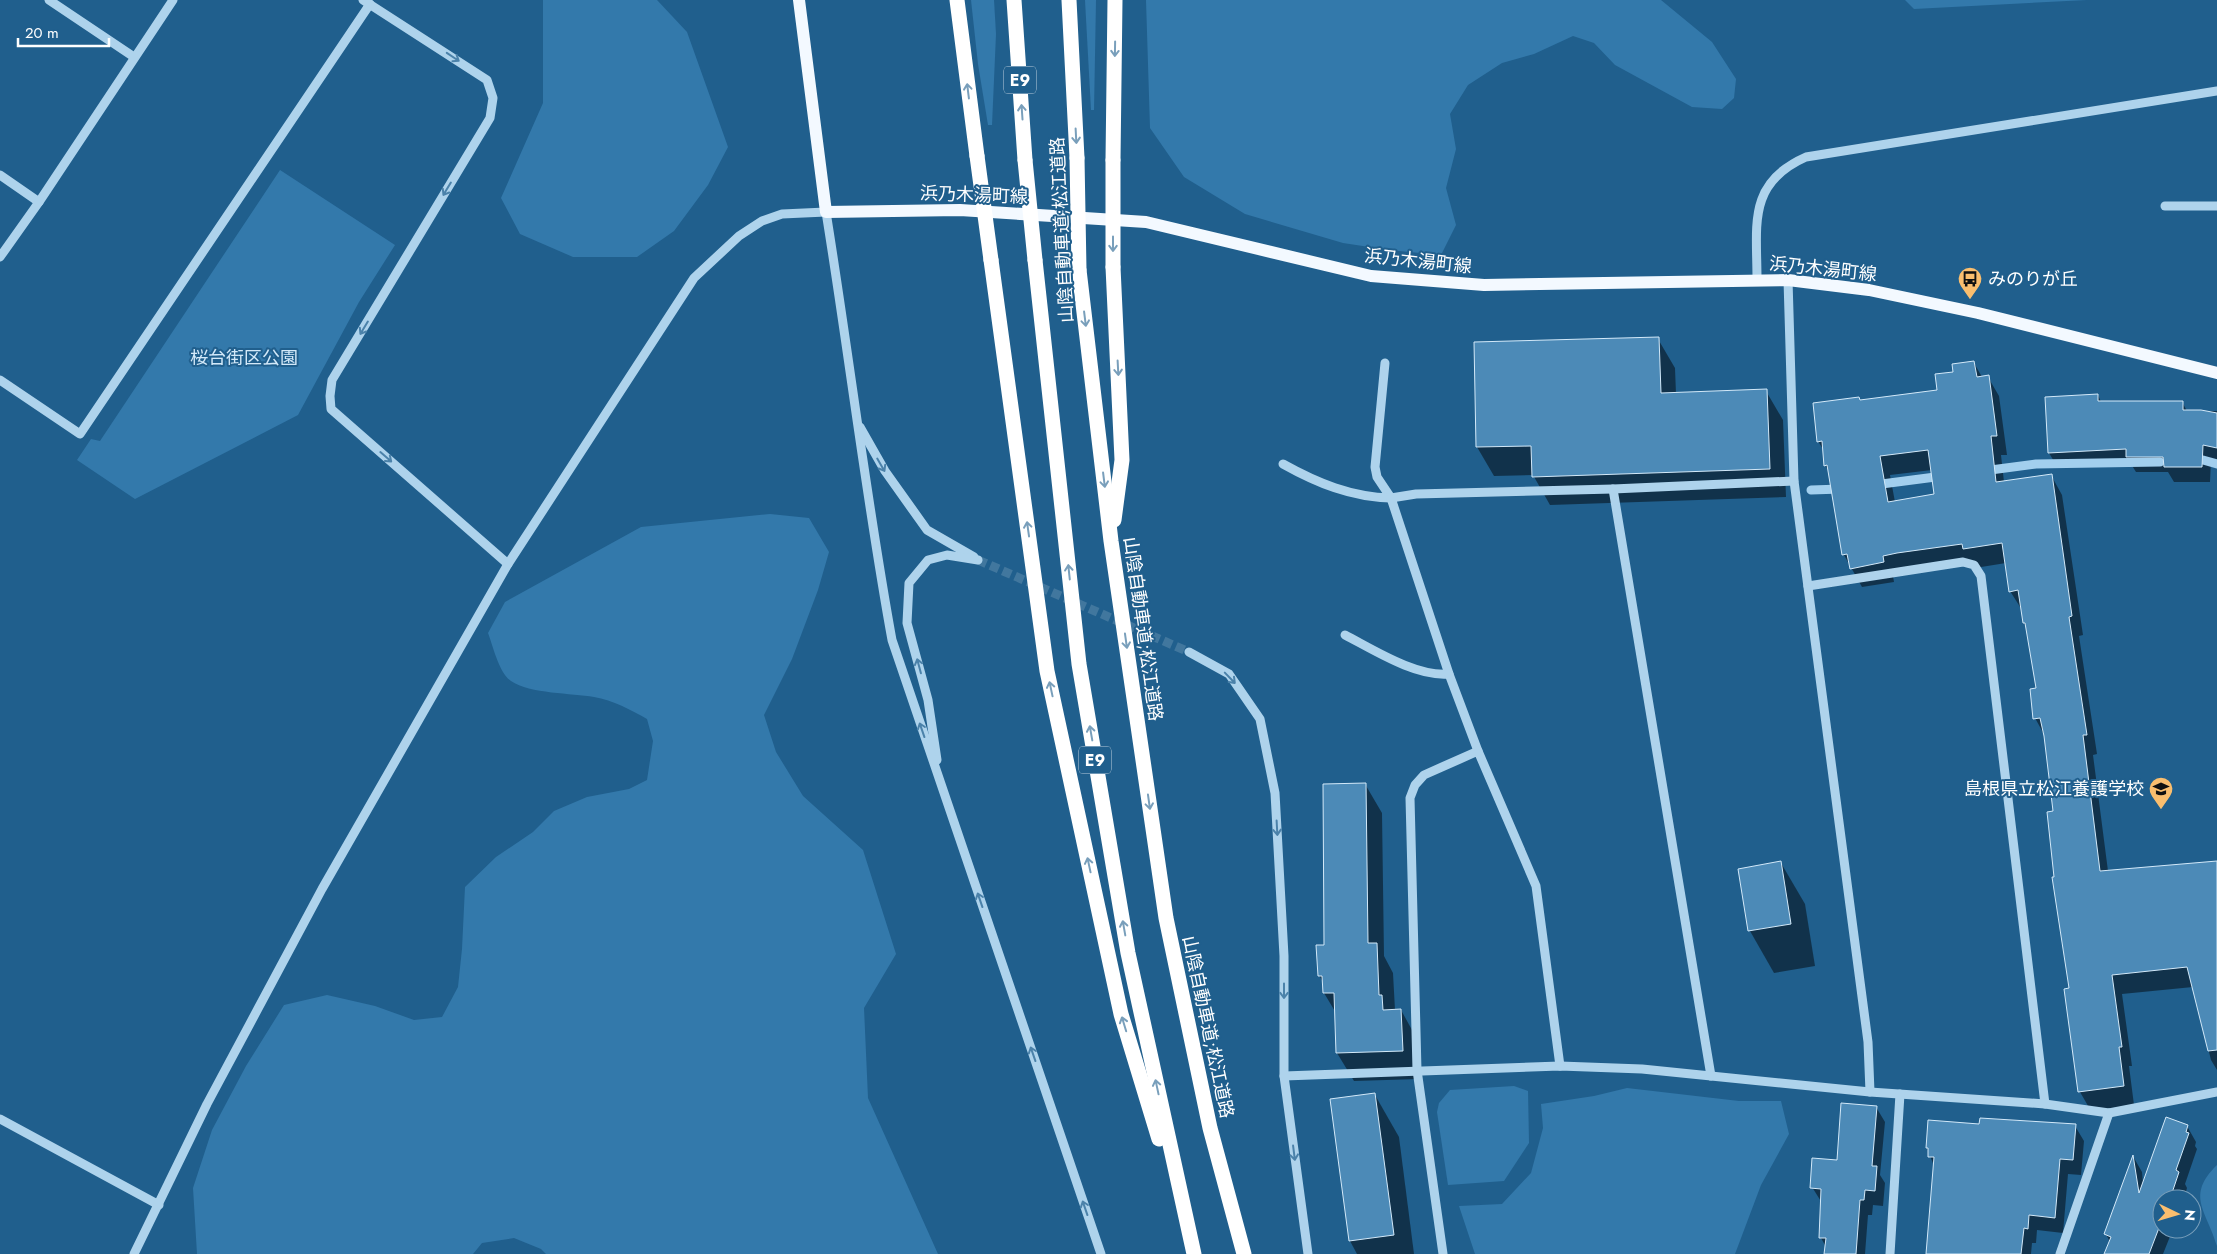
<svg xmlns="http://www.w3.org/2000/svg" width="2217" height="1254" font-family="Jost,'Noto Sans JP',sans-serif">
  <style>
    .green { fill: #3379ab }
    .shadow { fill: #0007; fill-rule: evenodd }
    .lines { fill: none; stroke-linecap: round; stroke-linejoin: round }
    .stream { stroke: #a2cfee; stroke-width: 9 }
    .building { fill: #4c8ab7; stroke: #d3e9f9; fill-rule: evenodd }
    .minor-tunnel { stroke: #41779e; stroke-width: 9; stroke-dasharray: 9 4.5; stroke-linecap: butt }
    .minor { stroke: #aed3ec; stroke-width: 9 }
    .major { stroke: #f3f9ff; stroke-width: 12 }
    .highway { stroke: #fff; stroke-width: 15 }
    .highway-bridge { stroke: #fff; stroke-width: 15 }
    .oneway { stroke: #799fbb }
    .oneway2 { stroke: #4b82aa }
    .labels { text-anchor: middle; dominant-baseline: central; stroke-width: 4; stroke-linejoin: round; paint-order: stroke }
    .shield { fill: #205f8d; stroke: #bccfdd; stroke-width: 1 }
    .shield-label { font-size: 16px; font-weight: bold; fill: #fff }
    .street-label { font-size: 18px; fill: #fff; stroke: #205f8d }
    .poi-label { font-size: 18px; fill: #fff; stroke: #205f8d; text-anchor: start }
    .park-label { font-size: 18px; fill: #d3e9f9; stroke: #205f8d }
  </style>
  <rect width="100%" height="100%" fill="#205f8d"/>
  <g class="green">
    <path d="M 543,0 L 657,0 L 687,32 L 728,147 L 708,185 L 674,231 L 637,257 L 573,257 L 520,234 L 501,198 L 543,103 Z"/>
    <path d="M 971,0 L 994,0 L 996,34 L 992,125 L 988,125 L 978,64 Z"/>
    <path d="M 1085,0 L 1096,0 L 1094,110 L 1091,110 Z"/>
    <path d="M 1146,0 L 1661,0 L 1712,42 L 1736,79 L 1734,98 L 1722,109 L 1692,107 L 1615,65 L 1594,43 L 1573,36 L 1534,54 L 1502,63 L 1468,85 L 1450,114 L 1456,149 L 1446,188 L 1456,225 L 1441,255 L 1389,250 L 1343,243 L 1245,214 L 1184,177 L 1150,128 Z"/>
    <path d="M 1905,0 L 2087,0 L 1914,9 Z"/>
    <path d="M 280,170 L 395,245 L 359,302 L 298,415 L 135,499 L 77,460 L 91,439 L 100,441 Z"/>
    <path d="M 770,514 L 809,518 L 829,552 L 818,590 L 792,659 L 764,715 L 776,752 L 803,796 L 863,850 L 896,954 L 864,1008 L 868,1098 L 938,1254 L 546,1254 L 541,1249 L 514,1238 L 482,1243 L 473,1254 L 197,1254 L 193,1188 L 212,1130 L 246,1066 L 284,1005 L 327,995 L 375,1006 L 414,1020 L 442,1017 L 458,987 L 462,949 L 465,887 L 496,857 L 533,832 L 554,811 L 587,797 L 629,789 L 647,780 L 653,741 L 647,719 C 631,710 613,700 594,697 C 572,693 530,694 511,681 C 499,673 493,646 488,633 L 505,602 L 641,527 Z"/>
    <path d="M 1514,1086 L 1528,1091 L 1529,1143 L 1504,1181 L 1448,1185 L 1437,1112 L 1439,1103 L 1450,1090 Z"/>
    <path d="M 1627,1088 L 1739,1101 L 1781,1101 L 1789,1134 L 1761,1185 L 1735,1254 L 1475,1254 L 1459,1206 L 1502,1204 L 1531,1173 L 1543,1128 L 1541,1104 L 1594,1096 Z"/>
    <path d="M 2217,1165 L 2217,1246 C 2207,1211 2185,1196 2217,1165 Z"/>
  </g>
  <g class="shadow">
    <path d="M 1658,339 L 1675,368 L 1676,394 L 1766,391 L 1783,420 L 1786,497 L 1550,505 L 1533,475 L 1494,476 L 1477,447 L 1475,343 Z"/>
    <path d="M 1974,363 L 1982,377 L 1988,377 L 1999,396 L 2007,455 L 2001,455 L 2004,482 L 2051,475 L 2062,495 L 2083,635 L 2079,636 L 2097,754 L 2093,755 L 2108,871 L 2217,862 L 2217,1070 L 2211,1060 L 2193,987 L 2122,994 L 2132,1066 L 2129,1066 L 2134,1105 L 2091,1111 L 2080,1092 L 2065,990 L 2071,989 L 2056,878 L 2055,812 L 2046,738 L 2035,718 L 2038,689 L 2028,630 L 2024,623 L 2022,610 L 2010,591 L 2006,563 L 1975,568 L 1972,563 L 1893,576 L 1894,582 L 1862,587 L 1844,555 L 1830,473 L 1825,465 L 1824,451 L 1818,441 L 1860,401 L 1939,391 L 1954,373 ZM 1932,470 L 1936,495 L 1895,502 L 1890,475 Z"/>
    <path d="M 2098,395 L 2101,402 L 2182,402 L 2187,411 L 2217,411 L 2217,461 L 2211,460 L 2210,482 L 2174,482 L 2168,472 L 2136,472 L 2131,464 L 2058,468 L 2049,453 Z"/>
    <path d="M 1365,784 L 1382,813 L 1384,956 L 1393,973 L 1395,1010 L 1401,1010 L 1417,1039 L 1419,1079 L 1354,1081 L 1337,1053 L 1336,1013 L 1324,993 L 1324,984 L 1319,975 Z"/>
    <path d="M 1781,863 L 1805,904 L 1815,966 L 1774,973 L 1750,931 Z"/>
    <path d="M 1375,1095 L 1399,1137 L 1414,1254 L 1357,1254 L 1350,1241 L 1331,1100 Z"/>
    <path d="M 1876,1107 L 1885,1122 L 1880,1175 L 1885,1183 L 1883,1206 L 1873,1205 L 1872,1215 L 1868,1215 L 1865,1254 L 1825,1254 L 1826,1247 L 1821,1238 L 1822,1203 L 1812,1187 L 1838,1161 Z"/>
    <path d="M 1981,1126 L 2075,1126 L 2084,1141 L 2081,1175 L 2068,1174 L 2063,1233 L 2037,1230 L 2036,1243 L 2032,1243 L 2031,1254 L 1927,1254 L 1934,1166 L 1927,1148 Z"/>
    <path d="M 2187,1126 L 2196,1142 L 2195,1146 L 2197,1149 L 2185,1184 L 2187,1188 L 2184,1199 L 2162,1199 L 2162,1229 L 2173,1229 L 2163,1254 L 2110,1254 L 2110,1242 L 2106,1234 L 2134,1158 L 2142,1172 L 2143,1184 Z"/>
  </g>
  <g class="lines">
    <g class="stream">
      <path d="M 2203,460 L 2217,464"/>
      <path d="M 1983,471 L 2036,464 L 2160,462"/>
      <path d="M 1874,485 L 1943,476"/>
      <path d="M 1811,490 L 1841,489"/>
    </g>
  </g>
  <g class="building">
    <path d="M 1659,337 L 1661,393 L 1767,389 L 1770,469 L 1532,477 L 1531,446 L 1476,447 L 1474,342 Z"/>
    <path d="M 1974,361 L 1977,377 L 1989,375 L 1997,436 L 1991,436 L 1996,482 L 2052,474 L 2072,616 L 2069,617 L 2087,735 L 2083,735 L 2100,871 L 2217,861 L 2217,1050 L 2208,1051 L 2187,967 L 2112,975 L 2122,1047 L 2119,1047 L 2124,1086 L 2078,1092 L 2064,989 L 2069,988 L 2052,877 L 2054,877 L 2047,812 L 2053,811 L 2044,736 L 2040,718 L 2033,719 L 2030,689 L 2036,688 L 2025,623 L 2023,623 L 2018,590 L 2009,592 L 2002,543 L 1963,549 L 1962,544 L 1897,553 L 1883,556 L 1884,562 L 1850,569 L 1847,554 L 1842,555 L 1827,465 L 1824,466 L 1822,441 L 1817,442 L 1813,403 L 1859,397 L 1860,400 L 1937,390 L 1935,374 L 1953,372 L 1952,364 ZM 1928,450 L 1934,494 L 1888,502 L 1880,456 Z"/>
    <path d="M 2098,394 L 2098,401 L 2183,401 L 2183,410 L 2201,410 L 2217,413 L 2217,448 L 2203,445 L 2202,467 L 2164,467 L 2163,457 L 2126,457 L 2126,449 L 2048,453 L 2045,397 Z"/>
    <path d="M 1366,783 L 1368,943 L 1377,943 L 1379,995 L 1382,995 L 1383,1010 L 1401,1009 L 1403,1051 L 1336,1053 L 1334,993 L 1323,993 L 1322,976 L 1318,976 L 1316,945 L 1324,945 L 1323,784 Z"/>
    <path d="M 1781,861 L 1791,924 L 1748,931 L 1738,869 Z"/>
    <path d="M 1375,1093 L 1394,1235 L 1349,1241 L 1330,1099 Z"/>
    <path d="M 1841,1103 L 1877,1106 L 1872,1166 L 1877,1166 L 1875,1191 L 1865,1190 L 1864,1200 L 1860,1200 L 1856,1254 L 1824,1254 L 1826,1238 L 1819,1238 L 1821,1189 L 1810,1188 L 1812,1158 L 1837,1160 Z"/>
    <path d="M 2166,1117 L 2188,1125 L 2186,1132 L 2189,1133 L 2176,1170 L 2179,1172 L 2170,1199 L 2162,1199 L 2162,1220 L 2149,1254 L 2104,1254 L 2111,1237 L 2104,1234 L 2133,1155 L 2139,1193 Z"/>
    <path d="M 1980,1118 L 2076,1124 L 2073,1160 L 2060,1159 L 2055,1218 L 2029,1215 L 2028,1229 L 2024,1228 L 2021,1254 L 1926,1254 L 1934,1157 L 1928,1157 L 1928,1148 L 1926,1148 L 1928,1120 L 1979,1124 Z"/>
  </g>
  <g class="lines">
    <path class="minor-tunnel" d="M 978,560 L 1189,652"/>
    <g class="minor">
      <path d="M 49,0 L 134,57"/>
      <path d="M 363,0 L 487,80 L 493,98 L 490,118 L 332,380 L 330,396 L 331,409 L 508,564"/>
      <path d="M 0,175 L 39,202"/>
      <path d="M 2165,206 L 2217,206"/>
      <path d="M 0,257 L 39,202 L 173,0"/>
      <path d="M 1757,279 C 1757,225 1747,183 1806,157 L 2217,91"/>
      <path d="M 1788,280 L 1794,481 L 1868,1042 L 1870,1092"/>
      <path d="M 1385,363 L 1375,467 L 1377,477 L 1391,498"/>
      <path d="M 0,380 L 80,434 L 370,4"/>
      <path d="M 860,427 L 885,471 L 927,530 L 974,557"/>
      <path d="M 1283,464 C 1317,483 1351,497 1391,498"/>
      <path d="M 1613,489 L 1711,1076"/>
      <path d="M 1808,586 L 1963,562 L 1974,565 L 1981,576 L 2045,1104"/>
      <path d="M 1345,635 C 1374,650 1416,677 1449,674"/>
      <path d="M 1189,652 L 1229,674 L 1260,719 L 1275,793 L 1284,956 L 1284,1076 L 1308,1254"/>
      <path d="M 1478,751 L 1449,674 L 1391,498 L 1416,494 L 1613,489 L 1794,481"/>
      <path d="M 937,760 L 928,700 L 907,623 L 909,583 L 928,560 L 947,555 L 978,560"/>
      <path d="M 1284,1076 L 1560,1066 L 1642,1069 L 1870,1092 L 2045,1104 L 2109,1113 L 2217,1092"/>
      <path d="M 0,1119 L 159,1205"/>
      <path d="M 134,1254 L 207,1104 L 322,889 L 508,564 L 694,278 L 739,236 L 762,221 L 782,214 L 826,212 C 849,354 866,498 892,640 L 1101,1254"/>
      <path d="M 1443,1254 L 1417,1070 L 1410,798 L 1415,785 L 1424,775 L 1478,751 L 1536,886 L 1560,1066"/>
      <path d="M 1890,1254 L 1900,1094"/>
      <path d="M 2060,1254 L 2109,1113"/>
    </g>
    <path class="major" d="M 799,0 L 826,212 L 960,210 L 1146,222 L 1371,276 L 1484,285 L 1788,280 L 1869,290 L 1978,313 L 2217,373"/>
    <g class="highway">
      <path d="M 957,0 L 977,156"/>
      <path d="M 1014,0 L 1025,160"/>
      <path d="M 1069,0 L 1077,158"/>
      <path d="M 1113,160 L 1115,0"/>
      <path d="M 991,260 L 1047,671 L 1121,1014 L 1159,1139"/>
      <path d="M 1035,260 L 1079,664 L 1128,953 L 1194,1254"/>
      <path d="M 1113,267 L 1122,460 L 1114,520"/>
      <path d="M 1079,270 L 1111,541 L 1166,918 L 1210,1128 L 1244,1254"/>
    </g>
    <g class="highway-bridge">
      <path d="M 977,156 L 991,260"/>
      <path d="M 1077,158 L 1079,270"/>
      <path d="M 1025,160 L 1035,260"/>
      <path d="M 1113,160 L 1113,267"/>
    </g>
  </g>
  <defs><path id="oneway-shaft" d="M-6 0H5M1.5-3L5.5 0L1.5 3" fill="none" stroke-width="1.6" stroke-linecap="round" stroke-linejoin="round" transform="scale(1.25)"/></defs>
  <g class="oneway">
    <use href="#oneway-shaft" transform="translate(1115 49) rotate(91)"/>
    <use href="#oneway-shaft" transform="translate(968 91) rotate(-97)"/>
    <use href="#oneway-shaft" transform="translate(1022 112) rotate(-94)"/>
    <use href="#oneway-shaft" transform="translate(1076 136) rotate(87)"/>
    <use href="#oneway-shaft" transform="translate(1113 244) rotate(90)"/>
    <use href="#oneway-shaft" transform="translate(1085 319) rotate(83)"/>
    <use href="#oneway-shaft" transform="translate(1118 368) rotate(87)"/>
    <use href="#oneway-shaft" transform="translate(1104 480) rotate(83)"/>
    <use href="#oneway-shaft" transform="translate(1028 529) rotate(-98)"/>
    <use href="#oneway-shaft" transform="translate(1069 572) rotate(-96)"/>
    <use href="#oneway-shaft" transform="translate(1126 641) rotate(82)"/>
    <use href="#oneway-shaft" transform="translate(1051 689) rotate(-102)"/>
    <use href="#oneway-shaft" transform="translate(1091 733) rotate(-100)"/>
    <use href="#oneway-shaft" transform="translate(1149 802) rotate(82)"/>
    <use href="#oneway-shaft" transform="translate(1089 865) rotate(-102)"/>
    <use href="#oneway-shaft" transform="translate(1124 928) rotate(-100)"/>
    <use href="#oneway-shaft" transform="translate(1124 1024) rotate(-107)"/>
    <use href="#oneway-shaft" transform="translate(1157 1087) rotate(-102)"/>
  </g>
  <g class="oneway2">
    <use href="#oneway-shaft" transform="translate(453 57) rotate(34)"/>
    <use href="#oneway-shaft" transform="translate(447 189) rotate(121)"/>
    <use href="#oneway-shaft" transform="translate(364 328) rotate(121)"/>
    <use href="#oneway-shaft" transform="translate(386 457) rotate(41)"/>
    <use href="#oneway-shaft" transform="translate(881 465) rotate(60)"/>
    <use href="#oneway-shaft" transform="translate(919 666) rotate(-105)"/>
    <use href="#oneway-shaft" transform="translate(1230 678) rotate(46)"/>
    <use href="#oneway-shaft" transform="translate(922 730) rotate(-109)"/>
    <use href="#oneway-shaft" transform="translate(1277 828) rotate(87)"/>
    <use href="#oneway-shaft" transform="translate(980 900) rotate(-109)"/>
    <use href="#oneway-shaft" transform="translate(1284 991) rotate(90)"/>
    <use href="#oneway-shaft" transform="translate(1033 1054) rotate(-109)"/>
    <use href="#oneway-shaft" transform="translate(1294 1153) rotate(83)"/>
    <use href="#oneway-shaft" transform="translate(1085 1208) rotate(-109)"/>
  </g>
  <defs>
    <symbol id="bus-pin" viewBox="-11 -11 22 30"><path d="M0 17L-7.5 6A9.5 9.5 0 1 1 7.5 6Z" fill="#fabe6e" stroke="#205f8d"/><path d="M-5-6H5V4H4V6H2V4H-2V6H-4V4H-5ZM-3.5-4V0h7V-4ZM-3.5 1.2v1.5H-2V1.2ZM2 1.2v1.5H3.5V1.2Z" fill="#111"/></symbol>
    <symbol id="school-pin" viewBox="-11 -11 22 30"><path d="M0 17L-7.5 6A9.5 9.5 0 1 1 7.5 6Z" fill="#fabe6e" stroke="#205f8d"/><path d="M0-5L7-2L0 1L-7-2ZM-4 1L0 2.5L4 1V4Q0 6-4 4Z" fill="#111"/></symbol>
  </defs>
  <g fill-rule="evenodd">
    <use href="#bus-pin" x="1956" y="265" width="28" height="38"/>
    <use href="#school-pin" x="2147" y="775" width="28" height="38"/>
  </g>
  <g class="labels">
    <g class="shield">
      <rect x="1004" y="66.5" width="32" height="27" rx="4"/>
      <rect x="1079" y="746.5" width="32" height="27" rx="4"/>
    </g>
    <g class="shield-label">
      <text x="1020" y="80">E9</text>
      <text x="1095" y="760">E9</text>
    </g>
    <g class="street-label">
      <text transform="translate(974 195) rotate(2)">浜乃木湯町線</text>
      <text transform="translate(1062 230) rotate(-93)">山陰自動車道;松江道路</text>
      <text transform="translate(1418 261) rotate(6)">浜乃木湯町線</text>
      <text transform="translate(1823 269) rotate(6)">浜乃木湯町線</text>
      <text transform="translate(1143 629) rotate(82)">山陰自動車道;松江道路</text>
      <text transform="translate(1208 1027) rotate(78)">山陰自動車道;松江道路</text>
    </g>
    <g class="poi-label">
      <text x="1988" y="279">みのりが丘</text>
      <text x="2144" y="789" text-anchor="end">島根県立松江養護学校</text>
    </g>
    <g class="park-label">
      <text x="244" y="358">桜台街区公園</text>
    </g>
  </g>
  <g transform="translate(2177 1214) rotate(95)"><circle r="24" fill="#205f8d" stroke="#799fbb"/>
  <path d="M0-4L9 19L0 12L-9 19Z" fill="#fabe6e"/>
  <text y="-8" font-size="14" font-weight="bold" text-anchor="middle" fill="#ffffff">N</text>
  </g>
  <path d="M18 38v8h91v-8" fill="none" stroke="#ffffff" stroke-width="2.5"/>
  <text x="25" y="38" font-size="15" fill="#ffffff" stroke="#205f8d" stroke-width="4" paint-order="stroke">20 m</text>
</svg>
